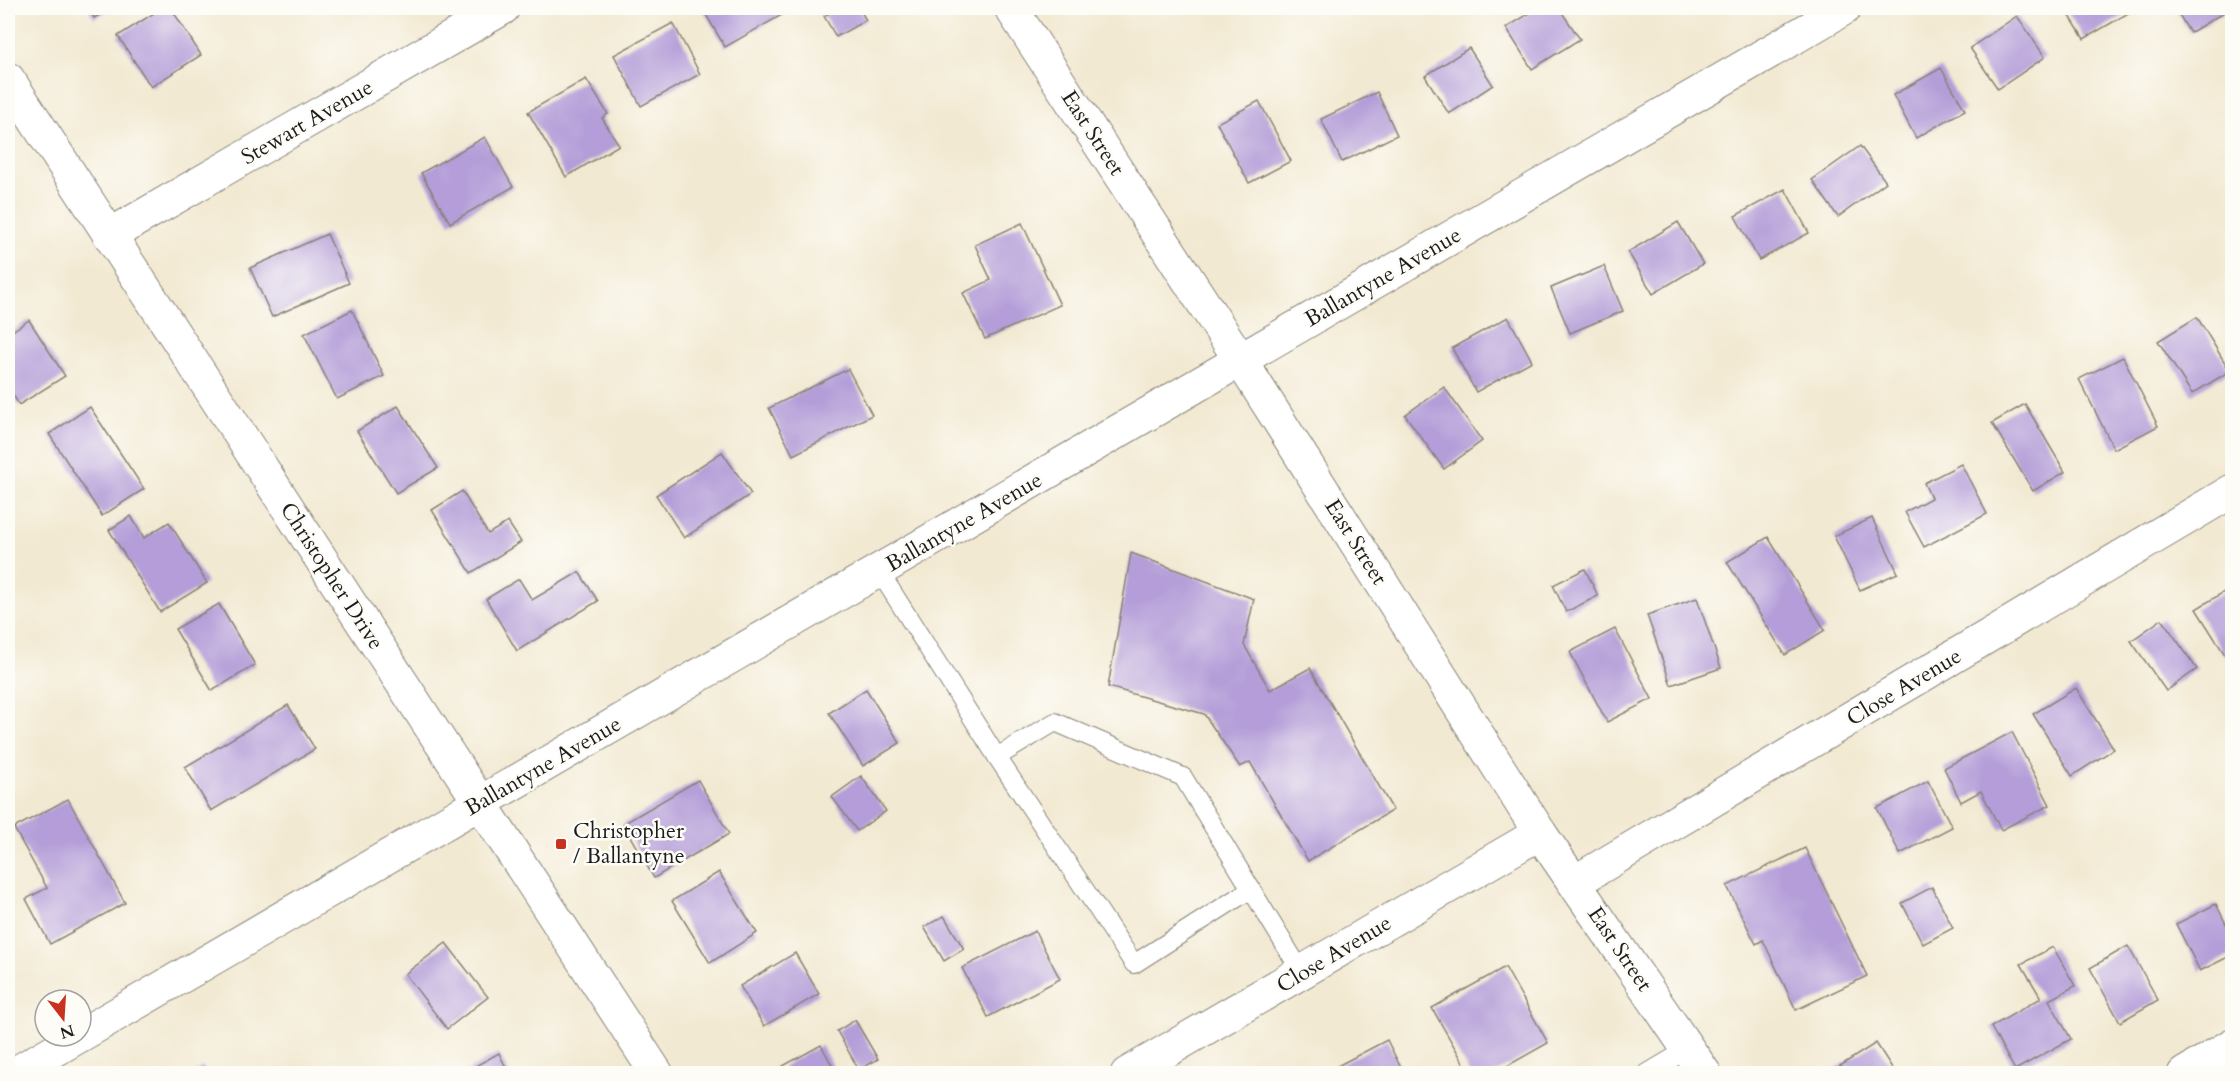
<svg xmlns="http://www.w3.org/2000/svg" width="2240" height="1081" font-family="Cardo,serif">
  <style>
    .building { fill: #b49dd8 }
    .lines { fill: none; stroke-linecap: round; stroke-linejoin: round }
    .service-casing { stroke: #878277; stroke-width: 20 }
    .minor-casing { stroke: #878277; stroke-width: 35 }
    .tertiary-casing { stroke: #878277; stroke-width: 35 }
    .service { stroke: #fff; stroke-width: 18 }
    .minor { stroke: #fff; stroke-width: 33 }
    .tertiary { stroke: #fff; stroke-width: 33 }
    .poi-dot { fill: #c8321e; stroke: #fdfcf7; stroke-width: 2 }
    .labels { text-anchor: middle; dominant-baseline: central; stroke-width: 5; stroke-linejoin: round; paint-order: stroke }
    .street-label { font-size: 22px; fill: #1c1c1c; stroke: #fdfcf7 }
    .poi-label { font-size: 22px; fill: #1c1c1c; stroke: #fdfcf7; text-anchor: start }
  </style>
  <rect width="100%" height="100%" fill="#fdfcf7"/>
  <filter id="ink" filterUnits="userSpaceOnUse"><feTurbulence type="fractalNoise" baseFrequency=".0167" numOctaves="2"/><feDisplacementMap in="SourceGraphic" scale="12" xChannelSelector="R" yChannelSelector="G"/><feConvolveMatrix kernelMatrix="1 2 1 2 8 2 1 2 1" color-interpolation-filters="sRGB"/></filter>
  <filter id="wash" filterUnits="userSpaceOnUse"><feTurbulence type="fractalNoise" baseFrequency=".008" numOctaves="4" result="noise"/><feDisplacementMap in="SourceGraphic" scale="24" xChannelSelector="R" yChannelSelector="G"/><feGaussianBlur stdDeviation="1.35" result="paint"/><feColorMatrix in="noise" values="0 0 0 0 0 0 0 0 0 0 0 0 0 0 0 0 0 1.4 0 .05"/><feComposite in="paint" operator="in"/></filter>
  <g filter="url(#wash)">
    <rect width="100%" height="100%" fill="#f2e9d2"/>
    <g id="blocks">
      <g class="building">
        <path d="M 88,8 L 113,8 L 94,18 Z"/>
        <path d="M 162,8 L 171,8 L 201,55 L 151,87 L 118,36 Z"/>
        <path d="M 702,8 L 794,8 L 725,47 Z"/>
        <path d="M 838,8 L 859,8 L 866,20 L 836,37 L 824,16 Z"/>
        <path d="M 1538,8 L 1559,8 L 1580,39 L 1532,69 L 1506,28 Z"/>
        <path d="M 2065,8 L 2137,8 L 2084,39 Z"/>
        <path d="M 2175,8 L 2224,8 L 2226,11 L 2190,33 Z"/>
        <path d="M 2017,16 L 2045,57 L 1998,89 L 1970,48 Z"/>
        <path d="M 673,23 L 700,74 L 641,106 L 614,55 Z"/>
        <path d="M 1469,48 L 1493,85 L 1449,114 L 1425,76 Z"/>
        <path d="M 1941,68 L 1965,110 L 1916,138 L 1893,95 Z"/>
        <path d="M 586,79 L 608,114 L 602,118 L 619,145 L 566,177 L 528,112 Z"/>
        <path d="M 1377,92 L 1397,135 L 1342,162 L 1321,119 Z"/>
        <path d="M 1259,101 L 1291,161 L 1249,183 L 1217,123 Z"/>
        <path d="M 485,137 L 513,187 L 450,223 L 421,173 Z"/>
        <path d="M 1860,146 L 1886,182 L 1838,217 L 1812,180 Z"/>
        <path d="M 1785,189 L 1809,233 L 1759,260 L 1735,216 Z"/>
        <path d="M 1678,222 L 1703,264 L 1653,294 L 1628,252 Z"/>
        <path d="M 1022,223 L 1060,305 L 985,339 L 963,293 L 991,280 L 975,245 Z"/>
        <path d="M 327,234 L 349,283 L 272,317 L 250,268 Z"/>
        <path d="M 1604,266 L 1623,311 L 1570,333 L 1551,288 Z"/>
        <path d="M 352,310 L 384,376 L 337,399 L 304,334 Z"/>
        <path d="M 1508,317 L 1532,361 L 1476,392 L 1452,348 Z"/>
        <path d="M 2197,317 L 2230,371 L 2192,394 L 2158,341 Z"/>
        <path d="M 29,320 L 65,376 L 19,405 L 8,386 L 8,334 Z"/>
        <path d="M 2123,357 L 2158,426 L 2114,449 L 2079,379 Z"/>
        <path d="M 848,369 L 872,415 L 793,455 L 769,408 Z"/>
        <path d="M 1444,387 L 1482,441 L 1444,469 L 1405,415 Z"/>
        <path d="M 2025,404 L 2065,472 L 2033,491 L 1992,423 Z"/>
        <path d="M 398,406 L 438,468 L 396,493 L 357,431 Z"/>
        <path d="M 90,407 L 144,489 L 102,516 L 49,434 Z"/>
        <path d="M 722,452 L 751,494 L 684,538 L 656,495 Z"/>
        <path d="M 1961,464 L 1987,514 L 1924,547 L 1905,512 L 1931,498 L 1924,483 Z"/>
        <path d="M 462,491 L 488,534 L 508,522 L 521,542 L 471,573 L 432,510 Z"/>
        <path d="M 131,516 L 144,538 L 169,522 L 207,583 L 160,612 L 109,530 Z"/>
        <path d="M 1872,518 L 1898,573 L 1860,590 L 1834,536 Z"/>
        <path d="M 1768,537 L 1825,630 L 1785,655 L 1727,562 Z"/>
        <path d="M 1131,553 L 1254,599 L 1244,645 L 1270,690 L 1310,668 L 1393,810 L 1308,861 L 1250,762 L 1240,767 L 1204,714 L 1108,687 Z"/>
        <path d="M 1585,569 L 1598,596 L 1566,612 L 1553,585 Z"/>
        <path d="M 579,572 L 598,601 L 517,651 L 486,599 L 519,579 L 532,600 Z"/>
        <path d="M 2232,587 L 2232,666 L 2196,609 Z"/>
        <path d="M 1697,598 L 1721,668 L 1671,685 L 1647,615 Z"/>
        <path d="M 219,604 L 255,665 L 212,691 L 175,629 Z"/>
        <path d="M 2162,619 L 2197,669 L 2166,691 L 2131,641 Z"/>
        <path d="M 1615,629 L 1652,699 L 1607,722 L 1570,652 Z"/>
        <path d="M 2076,688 L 2114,749 L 2072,776 L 2033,714 Z"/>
        <path d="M 866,689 L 900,743 L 863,766 L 829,713 Z"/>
        <path d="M 288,705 L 315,749 L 211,811 L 185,767 Z"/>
        <path d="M 2012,732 L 2050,805 L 2001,830 L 1981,791 L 1961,802 L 1944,768 Z"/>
        <path d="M 861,776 L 886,811 L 857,831 L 832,797 Z"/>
        <path d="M 698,780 L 729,834 L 654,878 L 623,824 Z"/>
        <path d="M 1928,781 L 1952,827 L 1900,854 L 1877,808 Z"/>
        <path d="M 68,799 L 125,903 L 50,944 L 26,899 L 47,888 L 14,828 Z"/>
        <path d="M 1805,848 L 1867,976 L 1796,1010 L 1763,940 L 1756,944 L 1727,886 Z"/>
        <path d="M 719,872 L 757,933 L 710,963 L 672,901 Z"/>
        <path d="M 1932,887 L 1953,928 L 1923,944 L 1902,903 Z"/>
        <path d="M 2216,904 L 2232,936 L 2232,955 L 2200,971 L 2176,924 Z"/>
        <path d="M 944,916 L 964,949 L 944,961 L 924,927 Z"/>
        <path d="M 1035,931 L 1060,979 L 988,1017 L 962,968 Z"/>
        <path d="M 446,943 L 488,997 L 447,1029 L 405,974 Z"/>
        <path d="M 2128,946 L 2158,1000 L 2120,1022 L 2090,968 Z"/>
        <path d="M 2053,947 L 2075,986 L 2049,1000 L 2071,1039 L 2015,1070 L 1991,1027 L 2041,998 L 2021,964 Z"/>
        <path d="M 795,953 L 819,994 L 764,1026 L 740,986 Z"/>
        <path d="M 1505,967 L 1548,1043 L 1493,1074 L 1470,1074 L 1432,1008 Z"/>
        <path d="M 855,1020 L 878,1059 L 859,1070 L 837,1031 Z"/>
        <path d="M 1387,1040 L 1404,1074 L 1322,1074 Z"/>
        <path d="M 1876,1043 L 1896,1074 L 1834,1074 L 1832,1071 Z"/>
        <path d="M 821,1045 L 837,1074 L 787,1074 L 783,1066 Z"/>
        <path d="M 499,1053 L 509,1074 L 461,1074 Z"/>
        <path d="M 202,1067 L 208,1074 L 193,1074 Z"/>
      </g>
    </g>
  </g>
  <g filter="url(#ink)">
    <use href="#blocks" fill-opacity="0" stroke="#878277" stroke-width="1.5"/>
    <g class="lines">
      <defs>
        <g id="service">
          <path d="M 879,571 L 997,757 L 1055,722 L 1183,777 L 1302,973"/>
          <path d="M 997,757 L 1134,964 L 1251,889"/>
          <path d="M 1646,1074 L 1688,1049"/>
        </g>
        <g id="minor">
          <path d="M 1011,8 L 1241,361 L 1540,833 L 1705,1074"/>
          <path d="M 110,235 L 503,8"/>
          <path d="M 1575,882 L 2232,491"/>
          <path d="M 81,1035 L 1845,8"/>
          <path d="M 14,1074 L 79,1036"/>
          <path d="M 1127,1074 L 1540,833"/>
          <path d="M 2184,1074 L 2232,1045"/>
        </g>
        <path id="tertiary" d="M 8,79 L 657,1074"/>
      </defs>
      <use href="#service" class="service-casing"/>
      <use href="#minor" class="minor-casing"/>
      <use href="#tertiary" class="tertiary-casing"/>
      <use href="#service" class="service"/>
      <use href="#minor" class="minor"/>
      <use href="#tertiary" class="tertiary"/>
    </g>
  </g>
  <rect class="poi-dot" x="555" y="838" width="12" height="12" rx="3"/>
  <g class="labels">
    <g class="street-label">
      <text transform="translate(307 122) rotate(-30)">Stewart Avenue</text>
      <text transform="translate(1093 133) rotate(57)">East Street</text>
      <text transform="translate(1383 277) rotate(-30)">Ballantyne Avenue</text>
      <text transform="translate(964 522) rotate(-30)">Ballantyne Avenue</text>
      <text transform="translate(1356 542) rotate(58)">East Street</text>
      <text transform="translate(332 576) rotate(57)">Christopher Drive</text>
      <text transform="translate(1904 687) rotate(-31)">Close Avenue</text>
      <text transform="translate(543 766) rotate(-30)">Ballantyne Avenue</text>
      <text transform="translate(1620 949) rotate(56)">East Street</text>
      <text transform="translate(1334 954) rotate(-31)">Close Avenue</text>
    </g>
    <g class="poi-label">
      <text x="573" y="831">Christopher<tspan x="573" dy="25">/ Ballantyne</tspan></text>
    </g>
  </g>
  <rect width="2240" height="1081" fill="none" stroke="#fdfcf7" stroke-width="30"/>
  <g transform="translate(63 1018) rotate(163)"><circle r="28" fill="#fdfcf7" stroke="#a3a29f" stroke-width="1.5"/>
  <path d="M0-4.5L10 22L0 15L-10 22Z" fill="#c8321e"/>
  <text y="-9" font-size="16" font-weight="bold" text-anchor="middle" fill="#1c1c1c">N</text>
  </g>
</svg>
